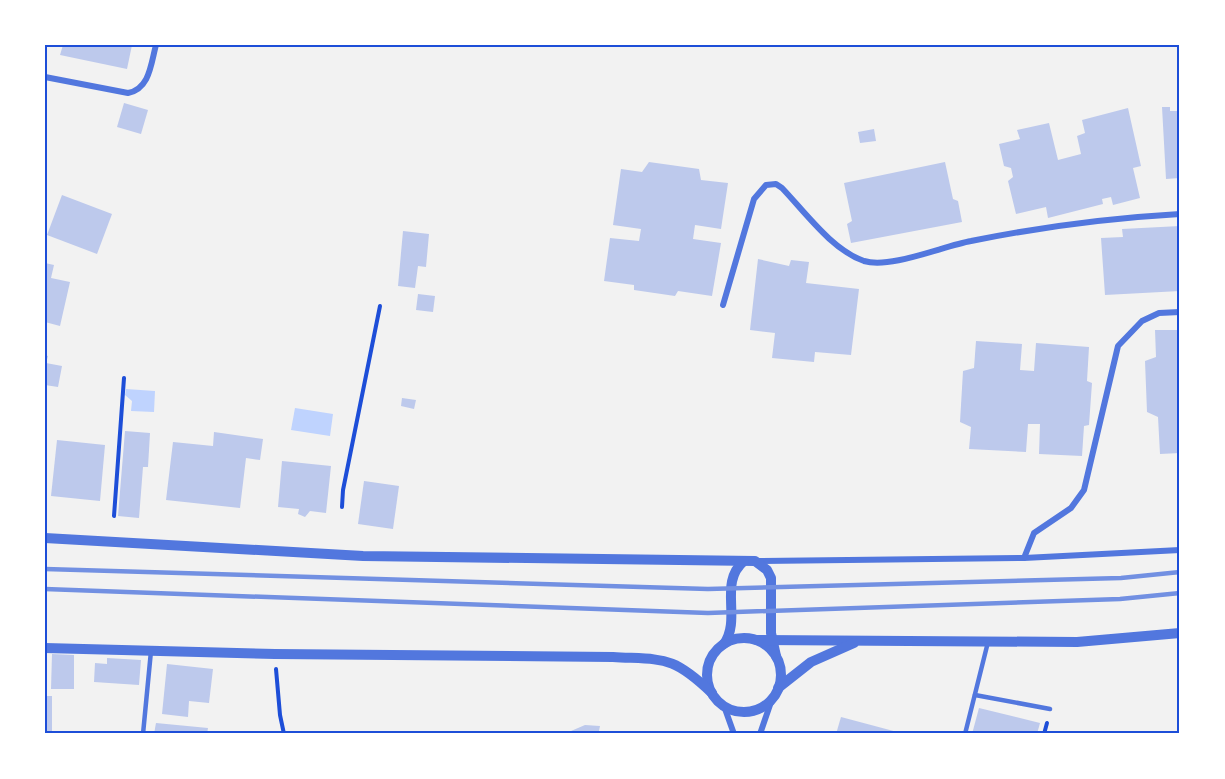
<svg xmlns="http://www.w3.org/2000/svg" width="1225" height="779" font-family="'Times New Roman',serif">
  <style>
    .water { fill: #bfd3fe }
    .building { fill: #bdc9ec }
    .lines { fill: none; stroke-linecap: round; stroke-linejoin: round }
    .path { stroke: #1d4ed8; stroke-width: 4 }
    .service { stroke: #5277de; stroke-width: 4.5 }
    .minor { stroke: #5277de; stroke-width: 6 }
    .tertiary { stroke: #5277de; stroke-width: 10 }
    .rail { stroke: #7290e2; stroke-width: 4.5 }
    .neatline { fill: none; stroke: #1d4ed8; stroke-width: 2 }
  </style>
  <rect width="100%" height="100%" fill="#f2f2f2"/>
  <g class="water">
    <path d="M 126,389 L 155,391 L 154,412 L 131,411 L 132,401 L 125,395 Z"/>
    <path d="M 295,408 L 333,414 L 330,436 L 291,430 Z"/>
  </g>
  <g class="building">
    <path d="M 63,45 L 132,45 L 127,69 L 60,55 Z"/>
    <path d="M 124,103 L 148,110 L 141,134 L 117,127 Z"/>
    <path d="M 1162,107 L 1170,107 L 1170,111 L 1180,111 L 1180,178 L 1166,179 Z"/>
    <path d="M 1128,108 L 1141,166 L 1133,168 L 1140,198 L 1113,205 L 1111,197 L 1102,199 L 1103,204 L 1048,218 L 1046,207 L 1016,214 L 1008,181 L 1013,177 L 1011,168 L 1004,166 L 999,144 L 1020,139 L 1017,130 L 1049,123 L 1058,160 L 1081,154 L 1077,136 L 1085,133 L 1082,120 Z"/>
    <path d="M 874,129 L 876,141 L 860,143 L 858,132 Z"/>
    <path d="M 649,162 L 699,169 L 701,180 L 728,183 L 721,229 L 695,225 L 693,239 L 721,243 L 712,296 L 678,291 L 675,296 L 634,290 L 634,285 L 604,281 L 610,238 L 639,241 L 641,229 L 613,225 L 621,169 L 642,172 Z"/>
    <path d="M 945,162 L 953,199 L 958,201 L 962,222 L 851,243 L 847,224 L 852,221 L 844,183 Z"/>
    <path d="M 62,195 L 112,214 L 97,254 L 47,235 Z"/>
    <path d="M 1180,226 L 1180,291 L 1105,295 L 1101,238 L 1123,237 L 1122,229 Z"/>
    <path d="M 403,231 L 429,234 L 426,267 L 418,266 L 415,288 L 398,286 Z"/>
    <path d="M 758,259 L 789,266 L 791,260 L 809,262 L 806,283 L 859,289 L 851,355 L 815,352 L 814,362 L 772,358 L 775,333 L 750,330 Z"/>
    <path d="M 45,263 L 54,265 L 51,278 L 70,282 L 60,326 L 45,322 Z"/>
    <path d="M 418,294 L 435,296 L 433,312 L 416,310 Z"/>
    <path d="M 1155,330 L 1180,330 L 1180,453 L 1160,454 L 1158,417 L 1147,412 L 1145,361 L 1156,357 Z"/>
    <path d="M 976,341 L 1022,344 L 1020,370 L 1034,371 L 1036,343 L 1089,347 L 1087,381 L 1092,383 L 1089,425 L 1084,426 L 1082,456 L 1039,454 L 1040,424 L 1028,424 L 1026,452 L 969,449 L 971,427 L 960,422 L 963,371 L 974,368 Z"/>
    <path d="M 45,355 L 48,356 L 46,363 L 62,366 L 58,387 L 45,385 Z"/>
    <path d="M 402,398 L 416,400 L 414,409 L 401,406 Z"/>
    <path d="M 125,431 L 150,433 L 148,467 L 143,467 L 139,518 L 118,516 Z"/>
    <path d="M 214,432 L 263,439 L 260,460 L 246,458 L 240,508 L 166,500 L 173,442 L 213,446 Z"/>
    <path d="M 57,440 L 105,445 L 100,501 L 51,496 Z"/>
    <path d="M 282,461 L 331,466 L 326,513 L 310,511 L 305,517 L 298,514 L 299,509 L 278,507 Z"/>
    <path d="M 364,481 L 399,486 L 393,529 L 358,524 Z"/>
    <path d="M 52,654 L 74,655 L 74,689 L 51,689 Z"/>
    <path d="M 107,658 L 141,660 L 139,685 L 94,682 L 95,663 L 107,664 Z"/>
    <path d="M 167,664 L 213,669 L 209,703 L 189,701 L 188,717 L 162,714 Z"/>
    <rect x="45" y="696" width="7" height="38"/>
    <path d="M 979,708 L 1040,723 L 1037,734 L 972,734 Z"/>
    <path d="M 841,717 L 901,733 L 901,734 L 836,734 Z"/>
    <path d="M 156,723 L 208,728 L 207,734 L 154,734 Z"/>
    <path d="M 585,725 L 600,726 L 599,731 L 606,734 L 564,734 Z"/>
  </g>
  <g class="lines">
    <g class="path">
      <path d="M 342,507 L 343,490 L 380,306"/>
      <path d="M 114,516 L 124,378"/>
      <path d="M 276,669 L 280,715 L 284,734"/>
      <path d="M 1044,734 L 1047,723"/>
    </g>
    <g class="service">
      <path d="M 975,695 L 1050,709"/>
      <path d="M 143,734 L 151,651"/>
      <path d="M 965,734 L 988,642"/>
    </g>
    <g class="minor">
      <path d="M 45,77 L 128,93 C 150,89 151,63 156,45"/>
      <path d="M 723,305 L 754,199 L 766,185 L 776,184 L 782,188 C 805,212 832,250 864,261 C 891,269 943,246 971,241 C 1040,227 1110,218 1180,214"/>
      <path d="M 1024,558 L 1034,533 L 1071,508 L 1084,490 L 1118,346 L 1142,321 L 1159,313 L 1180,312"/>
      <path d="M 758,561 L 1024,558 L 1180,550"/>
      <path d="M 724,706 L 734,734"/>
      <path d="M 760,734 L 772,699"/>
    </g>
    <g class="tertiary">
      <path d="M 45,538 L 363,556 L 755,561 L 767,570 L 771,578 L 771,633 L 776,656"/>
      <circle cx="744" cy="675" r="37"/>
      <path d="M 756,640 L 1077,642 L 1180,633"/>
      <path d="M 724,644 C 742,618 718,583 744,561"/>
      <path d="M 45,648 L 275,654 L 613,657 C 665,660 672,655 712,693"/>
      <path d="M 778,688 L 811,662 L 854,643"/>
    </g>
    <g class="rail">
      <path d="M 45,569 L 708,589 L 1121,578 L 1180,572"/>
      <path d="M 45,589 L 708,613 L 1120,599 L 1180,593"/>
    </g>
  </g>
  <rect width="1225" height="779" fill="none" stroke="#ffffff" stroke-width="93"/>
  <rect x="46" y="46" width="1132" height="686" class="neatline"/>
</svg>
